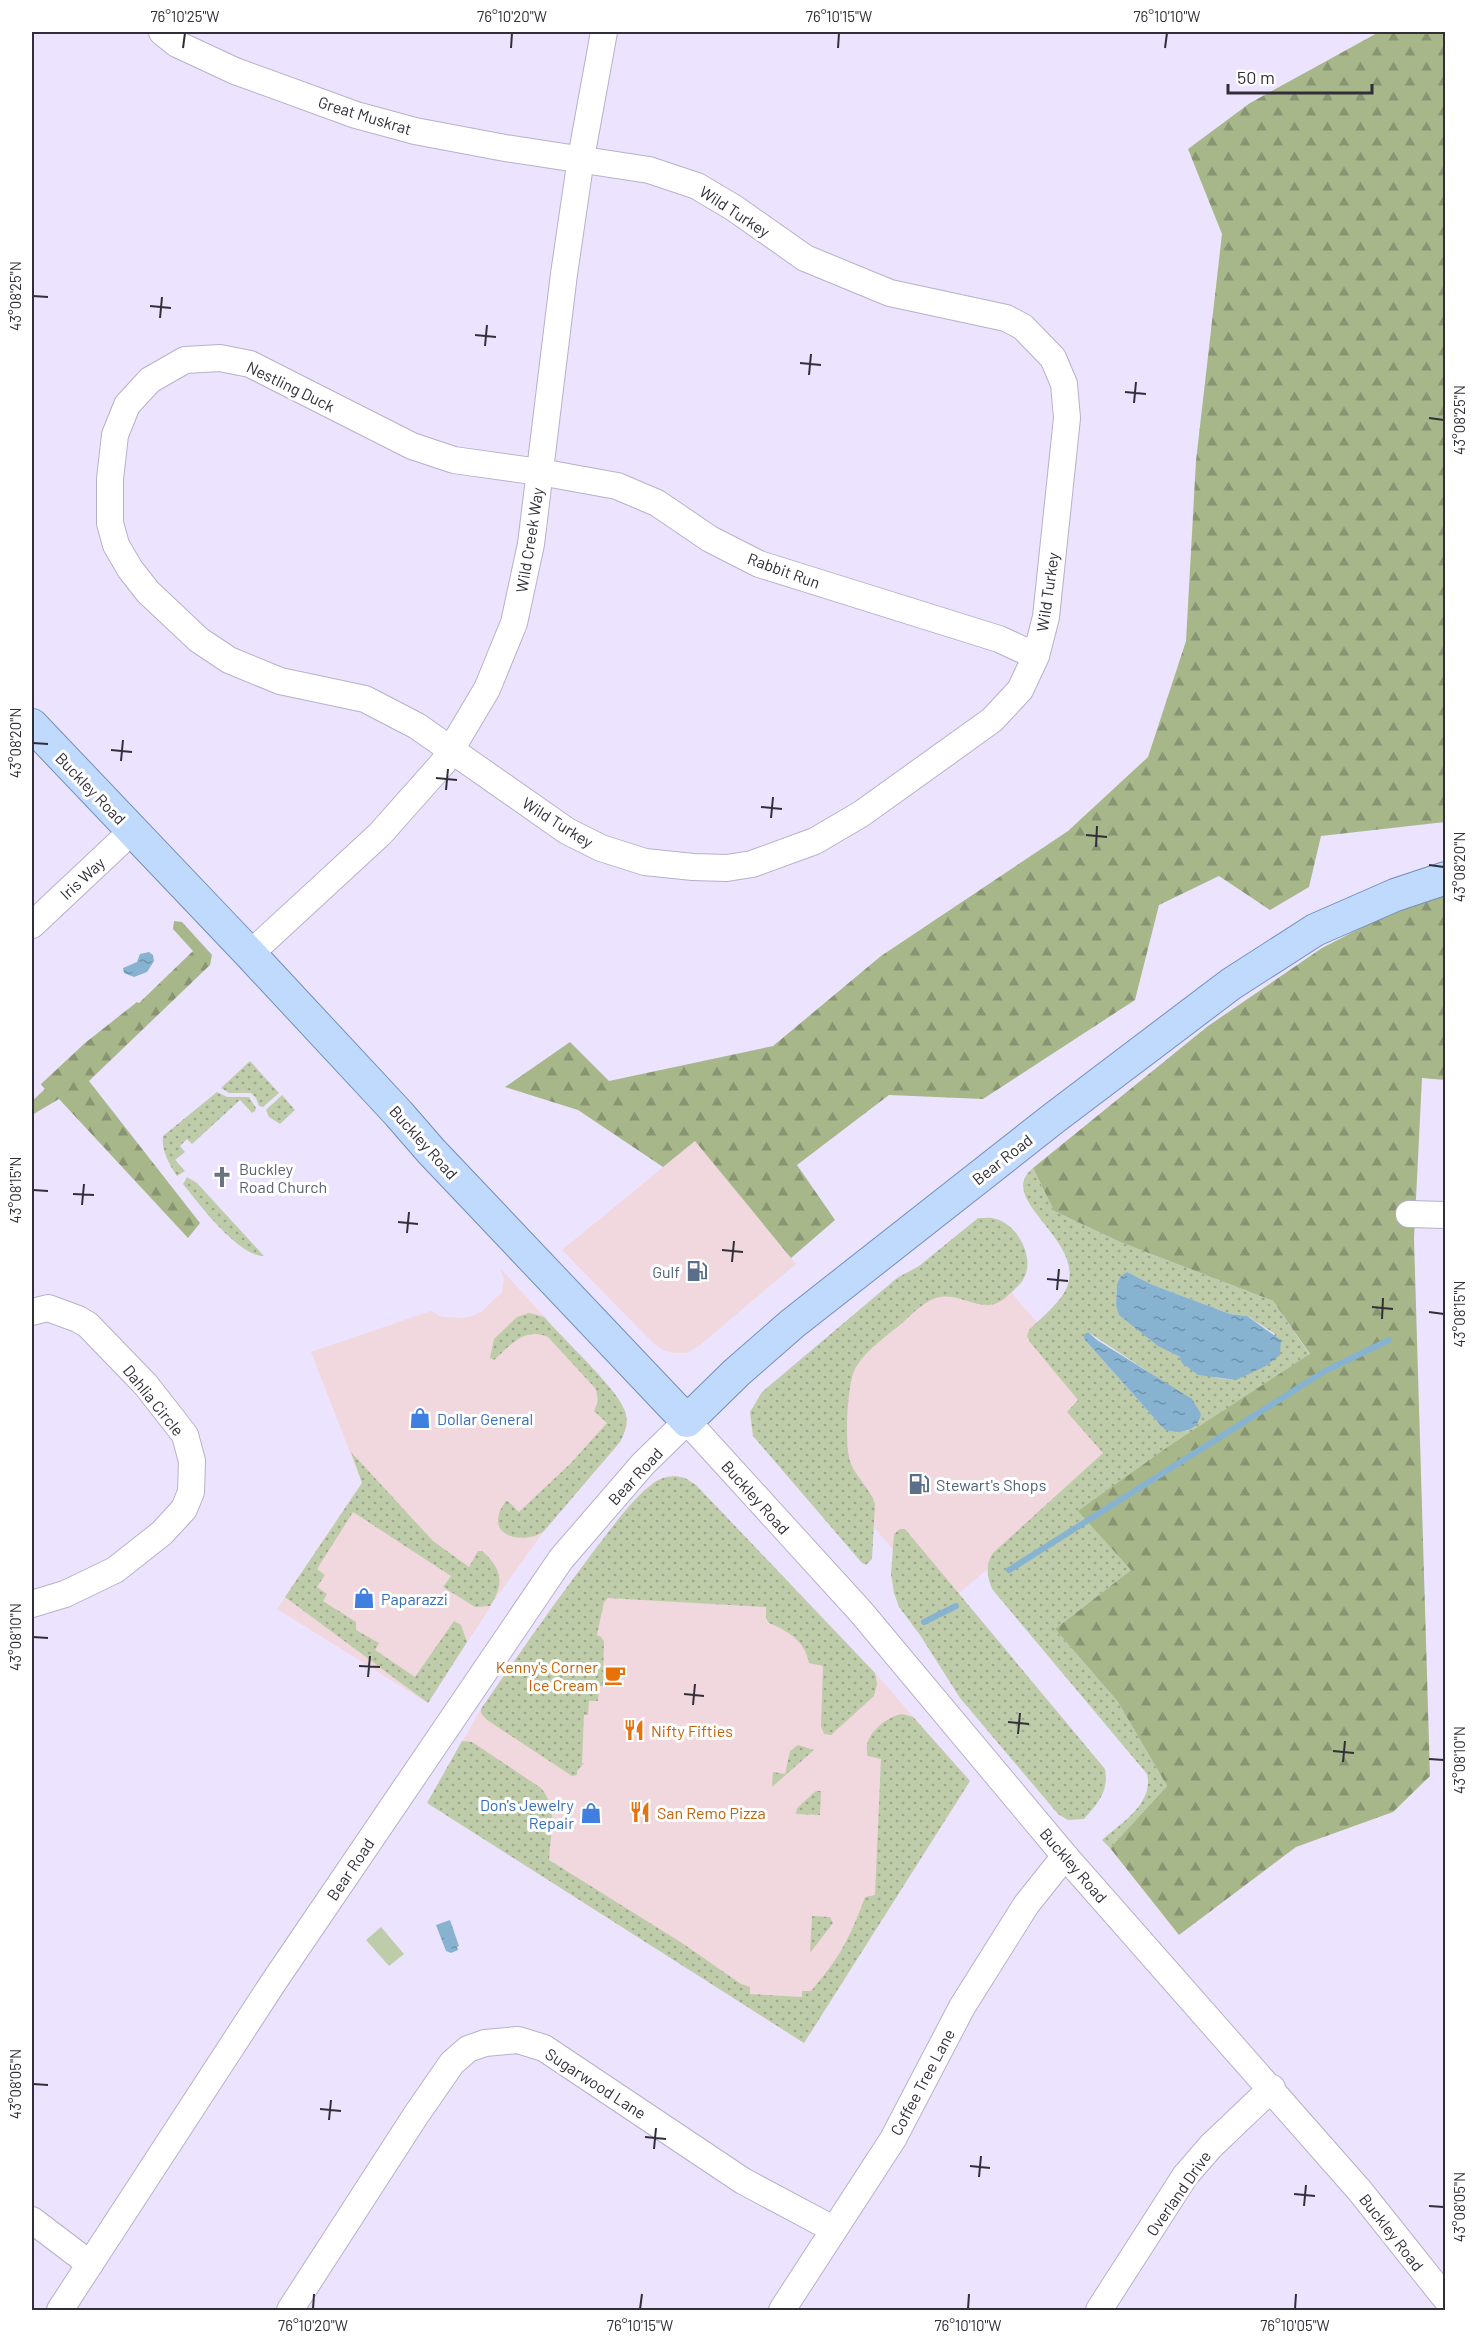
<svg xmlns="http://www.w3.org/2000/svg" width="1477" height="2342" font-family="Barlow,sans-serif">
  <style>
    .commercial { fill: #f1d7de }
    .grass { fill: url(#grass-dots); fill-rule: evenodd }
    .forest { fill: url(#forest-firs) }
    .garden { fill: #bfccaa }
    .water { fill: url(#water-ripples) }
    .lines { fill: none; stroke-linecap: round; stroke-linejoin: round }
    .stream { stroke: #87b3d1; stroke-width: 6 }
    .minor-casing { stroke: #b8b0c9; stroke-width: 28 }
    .major-casing { stroke: #738eb8; stroke-width: 34 }
    .minor { stroke: #fff; stroke-width: 26 }
    .major { stroke: #c0dafe; stroke-width: 32 }
    .ticks { fill: none; stroke: #322e38; stroke-width: 2 }
    .labels { text-anchor: middle; dominant-baseline: central; stroke-width: 6; stroke-linejoin: round; paint-order: stroke }
    .street-label { font-size: 16px; fill: #322e38; stroke: #fff }
    .worship-label { font-size: 16px; fill: #5b616d; stroke: #fff; text-anchor: start }
    .service-label { font-size: 16px; fill: #4e5e75; stroke: #fff; text-anchor: end }
    .shop-label { font-size: 16px; fill: #366cbe; stroke: #fff; text-anchor: start }
    .food-label { font-size: 16px; fill: #c56008; stroke: #fff; text-anchor: start }
    .neatline { fill: none; stroke: #322e38; stroke-width: 2 }
    .ticks-label { font-size: 15px; text-anchor: middle; fill: #322e38 }
  </style>
  <defs>
    <pattern id="grass-dots" width="8" height="8" patternUnits="userSpaceOnUse" patternTransform="scale(1.5)"><rect width="8" height="8" fill="#bfccaa"/><path d="M2 2h.1M6 6h.1" fill="none" stroke="#9ca68b" stroke-width="1.8" stroke-linecap="round"/></pattern>
    <pattern id="forest-firs" width="22" height="20" patternUnits="userSpaceOnUse" patternTransform="scale(1.5)"><rect width="22" height="20" fill="#a7b78a"/><path d="M5 1l3.5 6h-7zM16 11l3.5 6h-7z" fill="#899572"/></pattern>
    <pattern id="water-ripples" width="26" height="14" patternUnits="userSpaceOnUse" patternTransform="scale(1.5)"><rect width="26" height="14" fill="#87b3d1"/><path d="M2 4q2-2 4 0t4 0M15 11q2-2 4 0t4 0" fill="none" stroke="#6f92ab"/></pattern>
  </defs>
  <rect width="100%" height="100%" fill="#ece4fe"/>
  <g class="commercial">
    <path d="M 695,1141 L 796,1264 L 699,1346 L 686,1353 L 675,1353 L 665,1351 L 654,1344 L 562,1250 Z"/>
    <path d="M 973,1248 L 1138,1440 L 943,1607 L 832,1479 L 827,1373 Z"/>
    <path d="M 500,1268 L 616,1395 L 625,1411 L 627,1425 L 620,1442 L 544,1531 L 498,1595 L 428,1703 L 277,1609 L 362,1483 L 311,1352 L 431,1311 L 442,1317 L 461,1318 L 472,1316 L 481,1312 L 502,1292 L 504,1279 Z"/>
    <path d="M 675,1476 L 685,1478 L 696,1485 L 875,1673 L 970,1781 L 804,2043 L 427,1803 L 481,1709 L 556,1601 L 644,1490 L 655,1481 L 665,1477 Z"/>
  </g>
  <g class="grass">
    <path d="M 250,1061 L 279,1093 L 263,1107 L 259,1106 L 256,1098 L 251,1093 L 229,1093 L 221,1088 Z"/>
    <path d="M 217,1092 L 227,1097 L 249,1097 L 256,1108 L 255,1111 L 252,1113 L 240,1100 L 192,1144 L 187,1139 L 180,1146 L 185,1152 L 175,1160 L 185,1171 L 177,1176 C 169,1164 161,1150 163,1136 Z"/>
    <path d="M 282,1095 L 295,1110 L 280,1124 L 269,1117 L 266,1110 Z"/>
    <path d="M 1033,1168 L 1054,1211 L 1120,1242 L 1273,1301 L 1310,1355 L 1131,1570 L 1055,1629 L 1118,1702 L 1167,1786 L 1110,1848 L 1102,1840 C 1121,1823 1154,1804 1147,1774 L 992,1589 C 987,1576 985,1565 993,1553 L 1103,1453 L 1067,1412 L 1078,1400 L 1030,1342 L 1027,1336 L 1029,1330 C 1040,1319 1055,1307 1064,1293 C 1094,1243 992,1201 1033,1168 ZM 1127,1272 L 1153,1285 L 1230,1314 L 1247,1316 L 1275,1334 L 1236,1380 L 1217,1378 L 1188,1368 L 1180,1357 L 1159,1346 L 1116,1305 L 1117,1284 ZM 1088,1332 L 1173,1388 L 1201,1414 L 1199,1422 L 1187,1431 L 1164,1429 L 1084,1339 Z"/>
    <path d="M 187,1177 L 197,1183 L 264,1256 C 239,1257 198,1203 183,1184 Z"/>
    <path d="M 978,1218 C 984,1218 991,1217 996,1219 C 1018,1225 1035,1258 1024,1278 C 1020,1286 1011,1292 1005,1298 C 984,1316 963,1293 940,1297 C 925,1300 913,1313 902,1323 C 887,1336 867,1349 856,1367 C 847,1380 845,1440 849,1457 C 852,1474 870,1487 875,1504 L 872,1559 L 866,1565 L 862,1563 L 753,1436 L 750,1412 L 762,1392 L 897,1278 L 919,1266 Z"/>
    <path d="M 529,1313 L 544,1317 C 562,1338 617,1388 625,1411 C 629,1423 625,1432 620,1442 L 544,1531 C 530,1543 491,1540 499,1514 C 500,1510 503,1505 506,1501 L 508,1501 L 519,1512 L 571,1463 L 607,1423 L 594,1411 L 598,1401 L 596,1389 L 548,1337 C 524,1327 511,1345 494,1360 L 490,1358 L 494,1339 L 517,1317 Z"/>
    <path d="M 351,1452 L 433,1541 L 469,1567 L 478,1551 L 482,1551 C 502,1569 505,1583 490,1606 L 475,1607 L 443,1587 L 451,1576 L 353,1512 L 317,1569 L 325,1575 L 317,1587 L 327,1594 L 323,1601 L 356,1622 L 356,1630 L 379,1643 L 375,1650 L 415,1677 L 454,1621 L 461,1625 L 467,1642 L 428,1703 L 285,1597 L 362,1483 Z"/>
    <path d="M 675,1476 L 685,1478 L 696,1485 L 875,1673 L 877,1684 L 874,1696 L 831,1735 L 824,1734 L 821,1726 L 823,1666 L 809,1663 C 805,1641 788,1631 769,1623 L 766,1618 L 766,1607 L 608,1598 L 604,1602 L 597,1635 L 601,1637 L 604,1641 L 603,1686 L 599,1686 L 598,1701 L 589,1701 L 588,1715 L 584,1715 L 582,1763 L 584,1763 L 577,1771 L 577,1775 L 572,1776 L 487,1720 L 481,1713 L 481,1709 C 518,1655 556,1601 596,1548 C 612,1528 633,1497 654,1483 C 660,1478 667,1477 675,1476 Z"/>
    <path d="M 900,1529 L 905,1529 L 1105,1769 C 1109,1792 1098,1803 1084,1819 L 1068,1820 L 1058,1814 L 960,1698 L 920,1635 L 899,1607 L 894,1593 L 891,1574 L 894,1534 Z"/>
    <path d="M 902,1714 L 913,1717 L 970,1781 L 804,2043 L 427,1803 L 462,1741 L 472,1742 L 541,1788 C 559,1809 550,1835 549,1860 L 682,1943 L 741,1984 L 750,1987 L 750,1994 L 802,1997 L 802,1991 L 811,1991 C 840,1957 850,1938 865,1897 L 875,1895 L 881,1759 L 868,1756 C 861,1737 885,1717 902,1714 Z"/>
    <path d="M 798,1745 L 814,1750 L 772,1787 L 773,1772 L 785,1774 L 790,1751 Z"/>
    <path d="M 816,1791 L 821,1791 L 820,1815 L 796,1814 L 797,1808 Z"/>
    <path d="M 812,1916 L 830,1917 L 833,1923 L 810,1953 Z"/>
  </g>
  <g class="forest">
    <path d="M 1379,32 L 1445,32 L 1445,822 L 1321,836 L 1309,887 L 1270,910 L 1219,876 L 1159,905 L 1135,1000 L 983,1099 L 889,1095 L 797,1165 L 835,1220 L 791,1258 L 695,1141 L 663,1167 L 578,1110 L 505,1087 L 570,1042 L 609,1081 L 773,1046 L 881,956 L 1068,831 L 1148,757 L 1186,641 L 1196,461 L 1222,234 L 1188,149 L 1250,103 Z"/>
    <path d="M 1445,892 L 1445,1080 L 1422,1078 L 1414,1239 L 1430,1776 L 1393,1812 L 1296,1847 L 1179,1935 L 1110,1848 L 1167,1786 L 1118,1702 L 1055,1629 L 1131,1570 L 1078,1511 L 1172,1444 L 1310,1354 L 1273,1301 L 1120,1242 L 1054,1211 L 1033,1168 L 1208,1026 L 1322,948 L 1411,902 Z"/>
    <path d="M 174,921 L 182,922 L 212,955 L 210,965 L 89,1081 L 200,1223 L 188,1238 L 59,1099 L 32,1115 L 32,1101 L 45,1089 L 41,1084 L 85,1043 L 137,1002 L 139,1003 L 193,951 L 173,929 Z"/>
  </g>
  <path class="garden" d="M 381,1927 L 404,1954 L 389,1966 L 366,1940 Z"/>
  <g class="water">
    <path d="M 149,952 L 153,955 L 154,961 L 147,972 L 134,977 L 124,973 L 123,968 L 137,962 L 140,954 Z"/>
    <path d="M 1127,1272 L 1153,1285 L 1230,1314 L 1247,1316 L 1281,1340 L 1280,1355 L 1266,1366 L 1236,1380 L 1198,1375 L 1182,1363 L 1180,1357 L 1158,1346 L 1119,1315 L 1116,1305 L 1117,1284 L 1121,1276 Z"/>
    <path d="M 1088,1332 L 1097,1340 L 1192,1399 L 1201,1414 C 1199,1432 1177,1435 1164,1429 L 1084,1339 L 1084,1335 Z"/>
    <path d="M 450,1920 L 459,1946 L 457,1947 L 458,1950 L 451,1953 L 446,1951 L 436,1925 Z"/>
  </g>
  <g class="lines">
    <g class="stream">
      <path d="M 1009,1570 L 1325,1371 L 1389,1340"/>
      <path d="M 924,1622 L 956,1606"/>
    </g>
    <defs>
      <g id="minor">
        <path d="M 162,32 L 177,44 L 235,71 L 356,115 L 415,131 L 505,148 L 649,170 L 697,186 L 734,208 L 805,258 L 890,293 L 1006,318 L 1023,327 L 1053,358 L 1064,384 L 1067,418 L 1046,617 L 1036,656 L 1020,690 L 992,720 L 861,814 L 815,841 L 752,864 L 727,868 L 693,867 L 645,862 L 601,848 L 567,831 L 417,726 L 365,699 L 280,681 L 229,660 L 199,640 L 148,592 L 130,569 L 116,545 L 110,523 L 110,479 L 115,435 L 127,405 L 150,380 L 185,360 L 220,358 L 250,364 L 412,446 L 454,460 L 540,472 L 617,486 L 657,503 L 710,539 L 759,564 L 999,639 L 1036,656"/>
        <path d="M 32,925 L 132,831"/>
        <path d="M 250,954 L 380,834 L 443,763 L 487,689 L 514,623 L 531,544 L 564,274 L 581,158 L 604,32"/>
        <path d="M 1409,1214 L 1446,1215"/>
        <path d="M 32,1312 L 48,1308 L 78,1319 L 88,1325 L 146,1385 L 185,1435 L 192,1461 L 191,1492 L 184,1509 L 162,1533 L 115,1570 L 65,1594 L 32,1604"/>
        <path d="M 32,2220 L 90,2264"/>
        <path d="M 60,2310 L 273,1983 L 561,1559 L 643,1464 L 687,1421 L 861,1612 L 1065,1856 L 1360,2191 L 1446,2299"/>
        <path d="M 290,2310 L 416,2115 L 452,2063 L 468,2049 L 485,2043 L 518,2040 L 544,2048 L 743,2181 L 833,2229"/>
        <path d="M 782,2310 L 893,2139 L 962,2007 L 1026,1905 L 1065,1856"/>
        <path d="M 1099,2310 L 1185,2176 L 1211,2146 L 1272,2088"/>
      </g>
      <path id="major" d="M 32,725 L 250,954 L 398,1113 L 431,1151 L 687,1421 L 736,1373 L 792,1324 L 1054,1118 L 1231,984 L 1315,930 L 1395,895 L 1446,878"/>
    </defs>
    <use href="#minor" class="minor-casing"/>
    <use href="#major" class="major-casing"/>
    <use href="#minor" class="minor"/>
    <use href="#major" class="major"/>
  </g>
  <path class="ticks" d="M 183,48 L 185,33M 511,48 L 512,33M 838,48 L 839,33M 1165,48 L 1167,33M 33,296 L 48,297M 150,306 L 171,308M 160,318 L 162,297M 475,335 L 496,337M 485,346 L 487,325M 800,363 L 821,365M 809,375 L 811,354M 1125,392 L 1146,394M 1134,403 L 1136,382M 1429,418 L 1444,420M 33,743 L 48,744M 111,750 L 132,752M 121,761 L 123,740M 436,778 L 457,780M 446,790 L 448,769M 761,807 L 782,809M 771,818 L 773,797M 1086,835 L 1107,837M 1096,847 L 1097,826M 1429,865 L 1444,867M 33,1190 L 48,1191M 73,1194 L 94,1195M 82,1205 L 84,1184M 398,1222 L 418,1224M 407,1233 L 409,1212M 722,1250 L 743,1252M 732,1262 L 734,1241M 1047,1279 L 1068,1281M 1057,1290 L 1059,1269M 1372,1307 L 1393,1309M 1429,1312 L 1444,1314M 1382,1319 L 1383,1298M 33,1637 L 48,1638M 359,1666 L 380,1667M 368,1677 L 370,1656M 684,1694 L 704,1696M 693,1705 L 695,1684M 1008,1722 L 1029,1724M 1018,1734 L 1020,1713M 1333,1751 L 1354,1753M 1429,1759 L 1444,1760M 1343,1762 L 1345,1741M 33,2084 L 48,2085M 320,2109 L 341,2111M 329,2120 L 331,2100M 645,2137 L 666,2139M 654,2149 L 656,2128M 970,2166 L 990,2168M 979,2177 L 981,2156M 1294,2194 L 1315,2196M 1304,2206 L 1306,2185M 1429,2206 L 1444,2207M 313,2309 L 314,2294M 640,2309 L 642,2294M 968,2309 L 969,2294M 1295,2309 L 1296,2294"/>
  <defs>
    <symbol id="church-bare" viewBox="-9 -9 18 18"><path d="M-1.2-6h2.4v3.5h3.3v2.4h-3.3V6h-2.4V-.1h-3.3v-2.4h3.3Z" fill="#6b7280" stroke="#fff" stroke-width="2.5" paint-order="stroke"/></symbol>
    <symbol id="fuel-bare" viewBox="-9 -9 18 18"><path d="M-5.5-6h7V0h2V4h1.3V-2.5L3-4.5l.8-.8L6-3V5H2.5V1h-1V6h-7ZM-4.2-4.7v3.2H.2V-4.7Z" fill="#5c6f8a" stroke="#fff" stroke-width="2.5" paint-order="stroke"/></symbol>
    <symbol id="shop-bare" viewBox="-9 -9 18 18"><path d="M-5-2.5h2.3a2.7 3.5 0 0 1 5.4 0H5L5.5 6h-11ZM-1.5-2.5h3a1.5 2.3 0 0 0-3 0Z" fill="#3f7fe0" stroke="#fff" stroke-width="2.5" paint-order="stroke"/></symbol>
    <symbol id="cafe-bare" viewBox="-9 -9 18 18"><path d="M-5.5-4.5H6V0H3Q3 3.5 0 3.5H-2.5Q-5.5 3.5-5.5 0ZM3-3.2v2h1.7v-2ZM-6 4.5H4V6H-6Z" fill="#e8710a" stroke="#fff" stroke-width="2.5" paint-order="stroke"/></symbol>
    <symbol id="restaurant-bare" viewBox="-9 -9 18 18"><path d="M-5-6h1v4h1v-4h1v4h1v-4h1v5L-1.5 .5V6h-2V.5L-5-1ZM5-6V6H3V1.5H1.5Q1.5-4 5-6Z" fill="#e8710a" stroke="#fff" stroke-width="2.5" paint-order="stroke"/></symbol>
  </defs>
  <g fill-rule="evenodd">
    <use href="#church-bare" x="207" y="1162" width="30" height="30"/>
    <use href="#fuel-bare" x="682" y="1256" width="30" height="30"/>
    <use href="#shop-bare" x="405" y="1403" width="30" height="30"/>
    <use href="#fuel-bare" x="904" y="1469" width="30" height="30"/>
    <use href="#shop-bare" x="349" y="1583" width="30" height="30"/>
    <use href="#cafe-bare" x="600" y="1660" width="30" height="30"/>
    <use href="#restaurant-bare" x="619" y="1715" width="30" height="30"/>
    <use href="#restaurant-bare" x="625" y="1797" width="30" height="30"/>
    <use href="#shop-bare" x="576" y="1798" width="30" height="30"/>
  </g>
  <g class="labels">
    <g class="street-label">
      <text transform="translate(365 115) rotate(17)">Great Muskrat</text>
      <text transform="translate(735 211) rotate(33)">Wild Turkey</text>
      <text transform="translate(291 386) rotate(26)">Nestling Duck</text>
      <text transform="translate(529 540) rotate(-81)">Wild Creek Way</text>
      <text transform="translate(784 570) rotate(20)">Rabbit Run</text>
      <text transform="translate(1047 592) rotate(-82)">Wild Turkey</text>
      <text transform="translate(91 788) rotate(46)">Buckley Road</text>
      <text transform="translate(558 822) rotate(32)">Wild Turkey</text>
      <text transform="translate(82 878) rotate(-43)">Iris Way</text>
      <text transform="translate(424 1142) rotate(48)">Buckley Road</text>
      <text transform="translate(1002 1159) rotate(-38)">Bear Road</text>
      <text transform="translate(154 1400) rotate(51)">Dahlia Circle</text>
      <text transform="translate(635 1476) rotate(-47)">Bear Road</text>
      <text transform="translate(756 1497) rotate(48)">Buckley Road</text>
      <text transform="translate(1074 1865) rotate(49)">Buckley Road</text>
      <text transform="translate(350 1869) rotate(-56)">Bear Road</text>
      <text transform="translate(922 2082) rotate(-62)">Coffee Tree Lane</text>
      <text transform="translate(596 2083) rotate(33)">Sugarwood Lane</text>
      <text transform="translate(1178 2193) rotate(-55)">Overland Drive</text>
      <text transform="translate(1392 2232) rotate(52)">Buckley Road</text>
    </g>
    <g class="worship-label">
      <text x="239" y="1168">Buckley<tspan x="239" dy="18">Road Church</tspan></text>
    </g>
    <g class="service-label">
      <text x="680" y="1271">Gulf</text>
      <text x="936" y="1484" text-anchor="start">Stewart's Shops</text>
    </g>
    <g class="shop-label">
      <text x="437" y="1418">Dollar General</text>
      <text x="381" y="1598">Paparazzi</text>
      <text x="574" y="1804" text-anchor="end">Don's Jewelry<tspan x="574" dy="18">Repair</tspan></text>
    </g>
    <g class="food-label">
      <text x="598" y="1666" text-anchor="end">Kenny's Corner<tspan x="598" dy="18">Ice Cream</tspan></text>
      <text x="651" y="1730">Nifty Fifties</text>
      <text x="657" y="1812">San Remo Pizza</text>
    </g>
  </g>
  <rect width="1477" height="2342" fill="none" stroke="#ffffff" stroke-width="66"/>
  <path d="M1228 84v9h144v-9" fill="none" stroke="#322e38" stroke-width="3"/>
  <text x="1237" y="84" font-size="18" fill="#322e38" stroke="#ffffff" stroke-width="4.5" paint-order="stroke">50 m</text>
  <rect x="33" y="33" width="1411" height="2276" class="neatline"/>
  <g class="ticks-label">
    <text x="185" y="22">76°10'25"W</text>
    <text x="512" y="22">76°10'20"W</text>
    <text x="839" y="22">76°10'15"W</text>
    <text x="1167" y="22">76°10'10"W</text>
    <text transform="translate(16 296) rotate(-90)" y="5">43°08'25"N</text>
    <text transform="translate(1460 420) rotate(-90)" y="5">43°08'25"N</text>
    <text transform="translate(16 743) rotate(-90)" y="5">43°08'20"N</text>
    <text transform="translate(1460 867) rotate(-90)" y="5">43°08'20"N</text>
    <text transform="translate(16 1190) rotate(-90)" y="5">43°08'15"N</text>
    <text transform="translate(1460 1314) rotate(-90)" y="5">43°08'15"N</text>
    <text transform="translate(16 1637) rotate(-90)" y="5">43°08'10"N</text>
    <text transform="translate(1460 1760) rotate(-90)" y="5">43°08'10"N</text>
    <text transform="translate(16 2084) rotate(-90)" y="5">43°08'05"N</text>
    <text transform="translate(1460 2207) rotate(-90)" y="5">43°08'05"N</text>
    <text x="313" y="2331">76°10'20"W</text>
    <text x="640" y="2331">76°10'15"W</text>
    <text x="968" y="2331">76°10'10"W</text>
    <text x="1295" y="2331">76°10'05"W</text>
  </g>
</svg>
